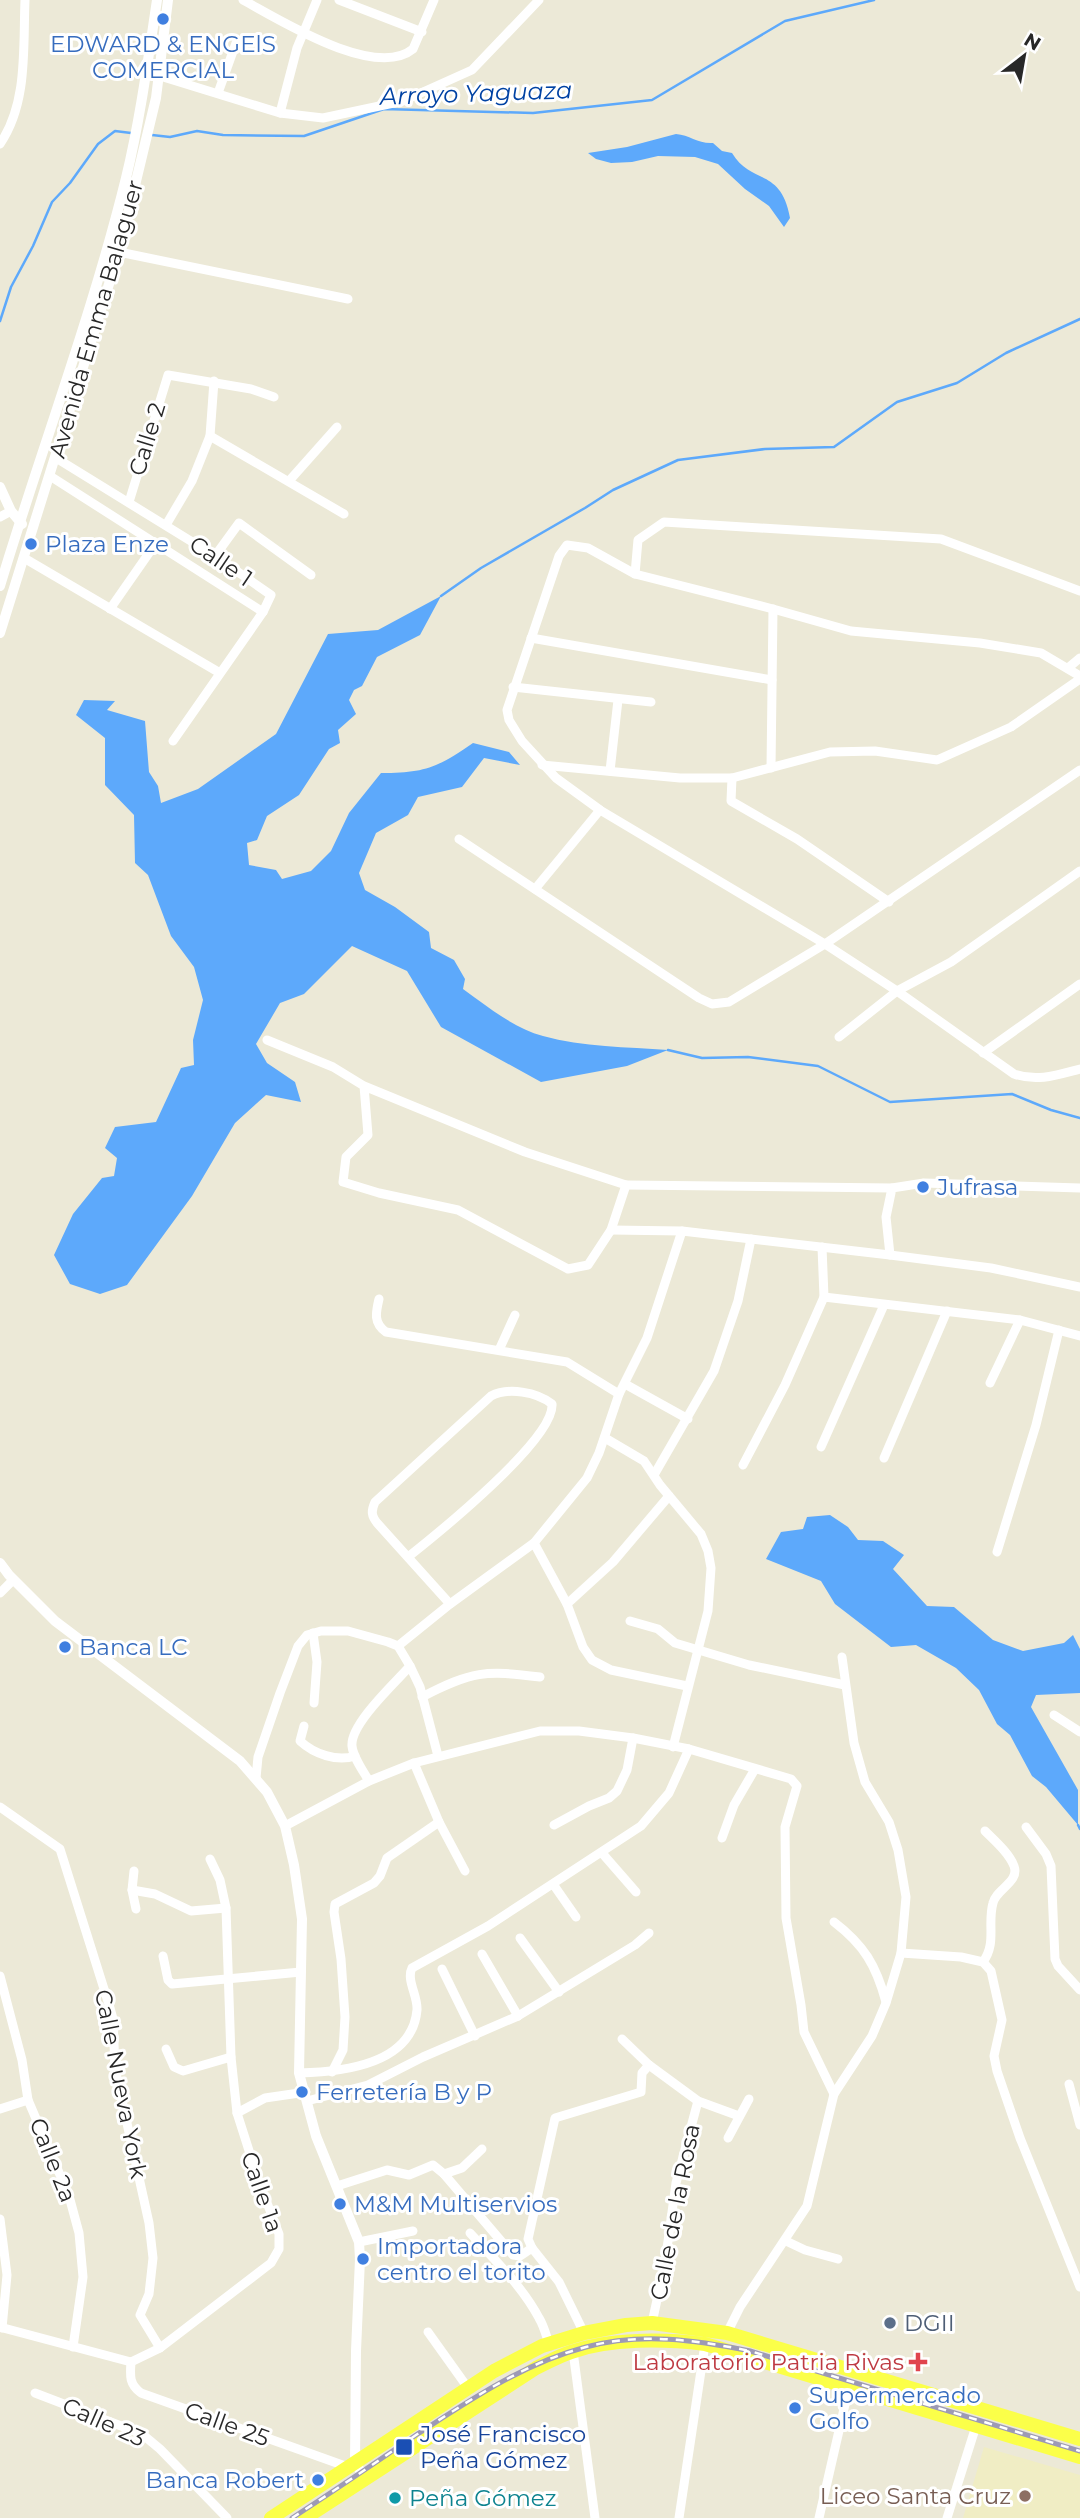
<svg xmlns="http://www.w3.org/2000/svg" width="1080" height="2518" font-family="Montserrat,sans-serif">
  <style>
    .education { fill: #f0edc4 }
    .water { fill: #5da9fb }
    .lines { fill: none; stroke-linecap: round; stroke-linejoin: round }
    .stream { stroke: #5da9fb; stroke-width: 2.5 }
    .minor { stroke: #fff; stroke-width: 9 }
    .tertiary { stroke: #fff; stroke-width: 10 }
    .primary { stroke: #fbff49; stroke-width: 14 }
    .rail-casing { stroke: #9d9ab5; stroke-width: 5 }
    .rail { stroke: #fff; stroke-width: 2.5; stroke-dasharray: 8; stroke-linecap: butt }
    .shop-dot { fill: #3f7fe0; stroke: #fff; stroke-width: 2.5 }
    .service-dot { fill: #5c6f8a; stroke: #fff; stroke-width: 2.5 }
    .health-dot { fill: #e0444e; stroke: #fff; stroke-width: 2.5 }
    .transit-dot { fill: #1a4fb4; stroke: #fff; stroke-width: 2.5 }
    .education-dot { fill: #8d6e63; stroke: #fff; stroke-width: 2.5 }
    .culture-dot { fill: #0f9aa8; stroke: #fff; stroke-width: 2.5 }
    .labels { text-anchor: middle; dominant-baseline: central; stroke-width: 6; stroke-linejoin: round; paint-order: stroke }
    .shop-label { font-size: 23px; fill: #366cbe; stroke: #fff; text-anchor: start }
    .street-label { font-size: 23px; fill: #282828; stroke: #fff }
    .service-label { font-size: 23px; fill: #4e5e75; stroke: #fff; text-anchor: start }
    .health-label { font-size: 23px; fill: #be3a42; stroke: #fff; text-anchor: end }
    .transit-label { font-size: 23px; fill: #164399; stroke: #fff; text-anchor: start }
    .education-label { font-size: 23px; fill: #785e54; stroke: #fff; text-anchor: end }
    .culture-label { font-size: 23px; fill: #0d838f; stroke: #fff; text-anchor: start }
    .water-label { font-size: 24px; font-style: italic; fill: #0042a3; stroke: #fff }
  </style>
  <rect width="100%" height="100%" fill="#ece9d7"/>
  <path class="education" d="M 984,2447 L 1080,2475 L 1080,2518 L 963,2518 Z"/>
  <g class="water">
    <path d="M 676,134 C 690,135 698,144 713,143 L 722,151 L 732,153 C 751,185 781,167 790,218 L 784,227 L 769,206 L 745,189 L 718,164 L 695,157 L 658,156 L 632,162 L 611,163 L 596,159 L 588,153 L 627,147 Z"/>
    <path d="M 441,596 L 420,635 L 377,657 L 362,686 L 354,690 L 349,700 L 356,714 L 338,730 L 340,743 L 329,749 L 299,795 L 267,816 L 257,840 L 247,843 L 249,865 L 276,870 L 282,879 L 311,871 L 331,851 L 349,813 L 381,773 C 424,773 437,768 473,743 L 509,752 L 520,765 L 484,758 L 462,787 L 418,797 L 408,815 L 376,833 L 359,873 L 365,890 L 395,907 L 429,932 L 431,948 L 454,960 L 465,979 L 463,989 C 487,1006 513,1028 543,1036 C 583,1047 627,1047 668,1050 L 627,1066 L 541,1082 L 441,1027 L 407,971 L 352,946 L 304,994 L 280,1003 L 256,1044 L 267,1063 L 295,1082 L 301,1102 L 266,1095 L 235,1123 L 192,1196 L 127,1285 L 100,1294 L 70,1284 L 54,1255 L 73,1214 L 102,1178 L 114,1176 L 117,1158 L 105,1148 L 115,1127 L 156,1122 L 181,1068 L 194,1065 L 193,1040 L 203,1000 L 194,967 L 171,936 L 148,875 L 135,863 L 134,815 L 105,785 L 105,738 L 76,715 L 84,700 L 115,701 L 107,710 L 145,721 L 149,772 L 158,786 L 161,803 L 198,789 L 276,734 L 328,634 L 378,630 Z"/>
    <path d="M 830,1515 L 848,1527 L 858,1540 L 883,1541 L 904,1555 L 893,1569 L 927,1606 L 954,1607 L 993,1640 L 1023,1651 L 1064,1643 L 1073,1635 L 1080,1649 L 1080,1693 L 1036,1695 L 1031,1707 L 1078,1790 L 1078,1825 L 1046,1787 L 1032,1776 L 1010,1735 L 997,1724 L 979,1690 L 956,1668 L 916,1645 L 891,1647 L 835,1604 L 821,1581 L 766,1559 L 781,1532 L 803,1529 L 807,1517 Z"/>
  </g>
  <g class="lines">
    <g class="stream">
      <path d="M 152,135 L 170,137 L 197,131 L 223,135 L 304,136 L 384,109 L 533,113 L 652,100 L 785,21 L 874,0"/>
      <path d="M 0,321 L 11,287 L 33,246 L 52,202 L 70,183 L 98,144 L 115,131 L 131,133"/>
      <path d="M 441,596 L 481,568 L 585,508 L 613,490 L 678,460 L 765,449 L 834,447 L 897,402 L 957,383 L 1006,353 L 1080,319"/>
      <path d="M 668,1050 L 702,1058 L 748,1057 L 818,1066 L 890,1102 L 1012,1094 L 1051,1110 L 1080,1118"/>
      <path d="M 1078,1825 L 1080,1829"/>
    </g>
    <g class="minor">
      <path d="M 243,0 C 280,20 375,80 413,49 L 434,0"/>
      <path d="M 339,0 L 422,32"/>
      <path d="M 160,76 L 280,113 L 323,118 L 403,101 L 472,70 L 539,0"/>
      <path d="M 218,93 L 236,43"/>
      <path d="M 280,113 L 297,48 L 317,0"/>
      <path d="M 0,144 C 28,103 23,48 25,0"/>
      <path d="M 119,252 L 348,299"/>
      <path d="M 210,436 L 344,514"/>
      <path d="M 56,458 L 215,556 L 271,595 L 263,612 L 173,741"/>
      <path d="M 50,476 L 263,612"/>
      <path d="M 289,481 L 337,427"/>
      <path d="M 129,502 L 168,375 L 251,389 L 274,397"/>
      <path d="M 0,517 L 11,511"/>
      <path d="M 166,525 L 192,481 L 210,436 L 214,381"/>
      <path d="M 215,556 L 239,523 L 311,575"/>
      <path d="M 24,558 L 220,673"/>
      <path d="M 635,574 L 638,540 L 664,522 L 941,539 L 1080,591"/>
      <path d="M 110,609 L 156,543"/>
      <path d="M 531,638 L 772,680"/>
      <path d="M 1068,668 L 1080,658"/>
      <path d="M 1080,676 L 1041,653 L 980,643 L 851,631 L 773,609 L 635,574 L 588,548 L 567,545 L 559,556 L 507,710 L 509,720 L 522,741 L 556,778 L 600,810 L 825,944 L 897,991 L 1014,1074 C 1037,1082 1057,1075 1080,1069"/>
      <path d="M 513,687 L 651,702"/>
      <path d="M 542,765 L 680,778 L 732,778 L 830,752 L 875,751 L 937,760 L 1011,727 L 1080,679"/>
      <path d="M 771,768 L 773,609"/>
      <path d="M 610,771 L 618,700"/>
      <path d="M 732,778 L 731,801 L 797,839 L 889,902"/>
      <path d="M 459,839 L 699,998 L 712,1004 L 729,1002 L 825,944 L 1080,770"/>
      <path d="M 535,889 L 600,810"/>
      <path d="M 839,1037 L 897,991 L 951,962 L 1080,871"/>
      <path d="M 267,1040 L 333,1067 L 364,1086 L 525,1152 L 626,1185 L 611,1230 L 588,1265 L 568,1269 L 458,1210 L 379,1193 L 343,1182 L 346,1157 L 368,1135 L 364,1086"/>
      <path d="M 983,1053 L 1080,984"/>
      <path d="M 626,1185 L 892,1188"/>
      <path d="M 611,1230 L 682,1231 L 890,1255 L 991,1268 L 1080,1287"/>
      <path d="M 822,1247 L 824,1297 L 1020,1320 L 1080,1336"/>
      <path d="M 890,1255 L 886,1217 L 892,1188 L 924,1183 L 1080,1188"/>
      <path d="M 379,1299 C 376,1312 373,1323 386,1332 L 567,1362 L 619,1394"/>
      <path d="M 499,1350 L 515,1315"/>
      <path d="M 990,1383 L 1020,1320"/>
      <path d="M 625,1384 L 688,1419"/>
      <path d="M 605,1438 L 644,1461 L 660,1485 L 701,1534 L 708,1551 L 711,1568 L 708,1611 L 673,1747"/>
      <path d="M 821,1447 L 884,1305"/>
      <path d="M 884,1458 L 947,1311"/>
      <path d="M 743,1465 L 785,1385 L 824,1297"/>
      <path d="M 654,1475 L 714,1371 L 738,1301 L 751,1239"/>
      <path d="M 534,1543 L 567,1604 L 583,1647 L 592,1660 L 611,1670 L 687,1686"/>
      <path d="M 997,1552 L 1036,1425 L 1059,1330"/>
      <path d="M 408,1557 C 437,1534 555,1439 552,1404 C 537,1392 508,1387 491,1396 L 375,1502 C 371,1511 371,1516 378,1524 L 450,1604"/>
      <path d="M 0,1593 L 13,1580"/>
      <path d="M 567,1604 L 613,1562 L 669,1496"/>
      <path d="M 630,1621 L 658,1629 L 675,1643 L 749,1665 L 845,1685"/>
      <path d="M 313,1633 L 317,1662 L 314,1703"/>
      <path d="M 398,1646 L 450,1604 L 534,1543 L 587,1478 L 599,1453 L 619,1394 L 647,1338 L 682,1231"/>
      <path d="M 422,1697 C 472,1671 485,1670 540,1677"/>
      <path d="M 1054,1715 L 1080,1732"/>
      <path d="M 304,1726 L 300,1741 C 314,1754 337,1762 355,1756"/>
      <path d="M 414,1763 L 439,1822 L 465,1871"/>
      <path d="M 256,1778 L 258,1757 L 280,1693 L 298,1646 L 307,1635 L 321,1631 L 348,1631 L 388,1642 L 398,1646 L 410,1666"/>
      <path d="M 369,1781 C 363,1771 353,1757 352,1746 C 350,1724 395,1683 410,1666 L 420,1687 L 438,1756"/>
      <path d="M 0,1807 L 60,1849 L 110,2008 L 113,2019 L 115,2069 L 149,2223 L 153,2258 L 149,2294 L 140,2315 L 160,2348"/>
      <path d="M 554,1825 L 589,1806 L 609,1798 L 617,1791 L 627,1770 L 633,1738"/>
      <path d="M 285,1826 L 369,1781 L 414,1763 L 540,1731 L 579,1731 L 633,1738 L 689,1749 L 791,1779 L 797,1786 L 785,1827 L 786,1918 L 801,2005 L 804,2032 L 834,2094"/>
      <path d="M 1026,1827 L 1046,1854 L 1051,1866 L 1055,1959 L 1058,1966 L 1080,1990"/>
      <path d="M 722,1838 L 734,1805 L 755,1769"/>
      <path d="M 602,1853 L 636,1892"/>
      <path d="M 134,1871 L 132,1890 L 136,1909"/>
      <path d="M 553,1884 L 576,1917"/>
      <path d="M 132,1890 L 155,1894 L 191,1911 L 226,1908"/>
      <path d="M 834,1922 C 864,1945 876,1965 886,2002"/>
      <path d="M 520,1938 L 559,1992"/>
      <path d="M 901,1953 L 961,1957 L 983,1962 L 991,1971 L 1002,2020 L 994,2056 L 997,2071 L 1020,2138 L 1080,2287"/>
      <path d="M 482,1954 L 518,2016"/>
      <path d="M 163,1956 L 168,1980 L 172,1984 L 301,1972"/>
      <path d="M 983,1962 C 997,1943 987,1924 993,1903 C 996,1889 1020,1882 1014,1866 C 1009,1853 995,1841 985,1831"/>
      <path d="M 442,1969 L 475,2036"/>
      <path d="M 0,1976 L 22,2060 L 28,2100 L 69,2196 L 79,2233 L 83,2277 L 73,2347"/>
      <path d="M 622,2039 L 649,2065 L 698,2101 L 739,2116"/>
      <path d="M 166,2049 L 174,2067 L 183,2071 L 231,2057"/>
      <path d="M 332,2072 L 343,2050 L 345,2017 L 341,1959 L 334,1912 L 335,1904 L 374,1883 L 380,1876 L 387,1858 L 439,1822"/>
      <path d="M 299,2073 C 342,2072 412,2065 417,2010 C 418,1996 406,1980 412,1968 L 488,1926 L 641,1826 L 669,1793 L 689,1749"/>
      <path d="M 1069,2084 L 1080,2125"/>
      <path d="M 307,2101 L 368,2085 L 423,2057 L 518,2016 L 635,1945 L 649,1933"/>
      <path d="M 0,2109 L 28,2100"/>
      <path d="M 237,2113 L 265,2098 L 306,2092"/>
      <path d="M 728,2138 L 749,2099"/>
      <path d="M 444,2174 L 462,2168 L 482,2149"/>
      <path d="M 337,2186 L 387,2170 L 409,2175 L 433,2165 L 444,2174 L 513,2255 L 520,2256 L 532,2248"/>
      <path d="M 0,2219 L 7,2275 L 2,2328"/>
      <path d="M 470,2233 C 494,2259 522,2286 539,2318 C 544,2326 546,2335 549,2344"/>
      <path d="M 786,2241 L 805,2250 L 838,2259"/>
      <path d="M 359,2242 L 413,2231"/>
      <path d="M 652,2323 L 665,2263 L 676,2183 L 698,2101"/>
      <path d="M 0,2327 L 131,2362 L 160,2348 L 271,2263 L 279,2249 L 279,2234 L 259,2182 L 237,2113 L 231,2057 L 226,1908 L 220,1880 L 210,1859"/>
      <path d="M 428,2332 L 468,2388"/>
      <path d="M 584,2333 L 559,2282 L 532,2248 L 528,2239 L 555,2118 L 641,2092 L 642,2073 L 649,2065"/>
      <path d="M 727,2333 L 740,2307 L 807,2206 L 834,2094 L 872,2036 L 886,2003 L 901,1953 L 906,1897 L 898,1850 L 889,1822 L 865,1782 L 854,1743 L 842,1657"/>
      <path d="M 573,2351 L 595,2518"/>
      <path d="M 131,2362 C 130,2376 129,2384 141,2393 L 348,2467"/>
      <path d="M 35,2393 L 142,2434 L 160,2449 L 227,2518"/>
      <path d="M 679,2518 L 705,2344"/>
      <path d="M 819,2518 L 849,2387"/>
      <path d="M 947,2518 L 976,2426"/>
    </g>
    <g class="tertiary">
      <path d="M 0,487 L 11,511 L 22,524"/>
      <path d="M 0,586 C 41,450 92,316 126,178 C 140,120 148,60 157,0"/>
      <path d="M 0,633 L 119,252 L 156,98 L 168,0"/>
      <path d="M 0,1563 L 9,1575 L 55,1621 L 240,1761 L 267,1792 L 285,1826 L 294,1865 L 302,1919 L 299,2073 L 316,2136 L 359,2242 L 360,2259 L 356,2351 L 355,2463 L 366,2479"/>
    </g>
    <g class="primary">
      <path d="M 271,2518 L 494,2371 L 542,2346 L 584,2333 L 626,2325 L 652,2323 L 727,2333 L 1080,2439"/>
      <path d="M 305,2518 L 536,2368 C 548,2362 559,2356 571,2352 C 611,2338 664,2339 705,2344 L 1080,2457"/>
    </g>
    <defs>
      <path id="rail" d="M 292,2518 C 334,2491 375,2463 416,2435 C 470,2400 524,2363 586,2347 C 641,2332 696,2340 750,2351 L 1080,2451"/>
    </defs>
    <use href="#rail" class="rail-casing"/>
    <use href="#rail" class="rail"/>
  </g>
  <g class="shop-dot">
    <circle cx="163" cy="19" r="7"/>
    <circle cx="31" cy="544" r="7"/>
    <circle cx="923" cy="1187" r="7"/>
    <circle cx="65" cy="1647" r="7"/>
    <circle cx="302" cy="2092" r="7"/>
    <circle cx="340" cy="2204" r="7"/>
    <circle cx="363" cy="2259" r="7"/>
    <circle cx="795" cy="2408" r="7"/>
    <circle cx="318" cy="2480" r="7"/>
  </g>
  <circle class="service-dot" cx="890" cy="2323" r="7"/>
  <path class="health-dot" d="M914.5 2351.5h7v7h7v7h-7v7h-7v-7h-7v-7h7z"/>
  <rect class="transit-dot" x="395" y="2438" width="18" height="18" rx="3.5"/>
  <circle class="education-dot" cx="1025" cy="2496" r="7"/>
  <circle class="culture-dot" cx="395" cy="2498" r="7"/>
  <g class="labels">
    <g class="shop-label">
      <text x="163" y="44" text-anchor="middle">EDWARD &amp; ENGElS<tspan x="163" dy="26">COMERCIAL</tspan></text>
      <text x="45" y="544">Plaza Enze</text>
      <text x="937" y="1187">Jufrasa</text>
      <text x="79" y="1647">Banca LC</text>
      <text x="316" y="2092">Ferretería B y P</text>
      <text x="354" y="2204">M&amp;M Multiservios</text>
      <text x="377" y="2246">Importadora<tspan x="377" dy="26">centro el torito</tspan></text>
      <text x="809" y="2395">Supermercado<tspan x="809" dy="26">Golfo</tspan></text>
      <text x="304" y="2480" text-anchor="end">Banca Robert</text>
    </g>
    <g class="street-label">
      <text transform="translate(96 319) rotate(-74)">Avenida Emma Balaguer</text>
      <text transform="translate(147 439) rotate(-73)">Calle 2</text>
      <text transform="translate(221 561) rotate(34)">Calle 1</text>
      <text transform="translate(121 2084) rotate(79)">Calle Nueva York</text>
      <text transform="translate(53 2160) rotate(68)">Calle 2a</text>
      <text transform="translate(262 2192) rotate(71)">Calle 1a</text>
      <text transform="translate(675 2212) rotate(-79)">Calle de la Rosa</text>
      <text transform="translate(104 2422) rotate(24)">Calle 23</text>
      <text transform="translate(227 2424) rotate(20)">Calle 25</text>
    </g>
    <g class="service-label">
      <text x="904" y="2323">DGII</text>
    </g>
    <g class="health-label">
      <text x="904" y="2362">Laboratorio Patria Rivas</text>
    </g>
    <g class="transit-label">
      <text x="420" y="2434">José Francisco<tspan x="420" dy="26">Peña Gómez</tspan></text>
    </g>
    <g class="education-label">
      <text x="1011" y="2496">Liceo Santa Cruz</text>
    </g>
    <g class="culture-label">
      <text x="409" y="2498">Peña Gómez</text>
    </g>
    <g class="water-label">
      <text transform="translate(476 93) rotate(-2)">Arroyo Yaguaza</text>
    </g>
  </g>
  <g transform="translate(1024 56) rotate(31)" stroke="#ffffff" stroke-width="5" paint-order="stroke">
  <path d="M0-5L12 26L0 18L-12 26Z" fill="#282828"/>
  <text y="-10" font-size="19" font-weight="bold" text-anchor="middle" fill="#282828">N</text>
  </g>
</svg>
